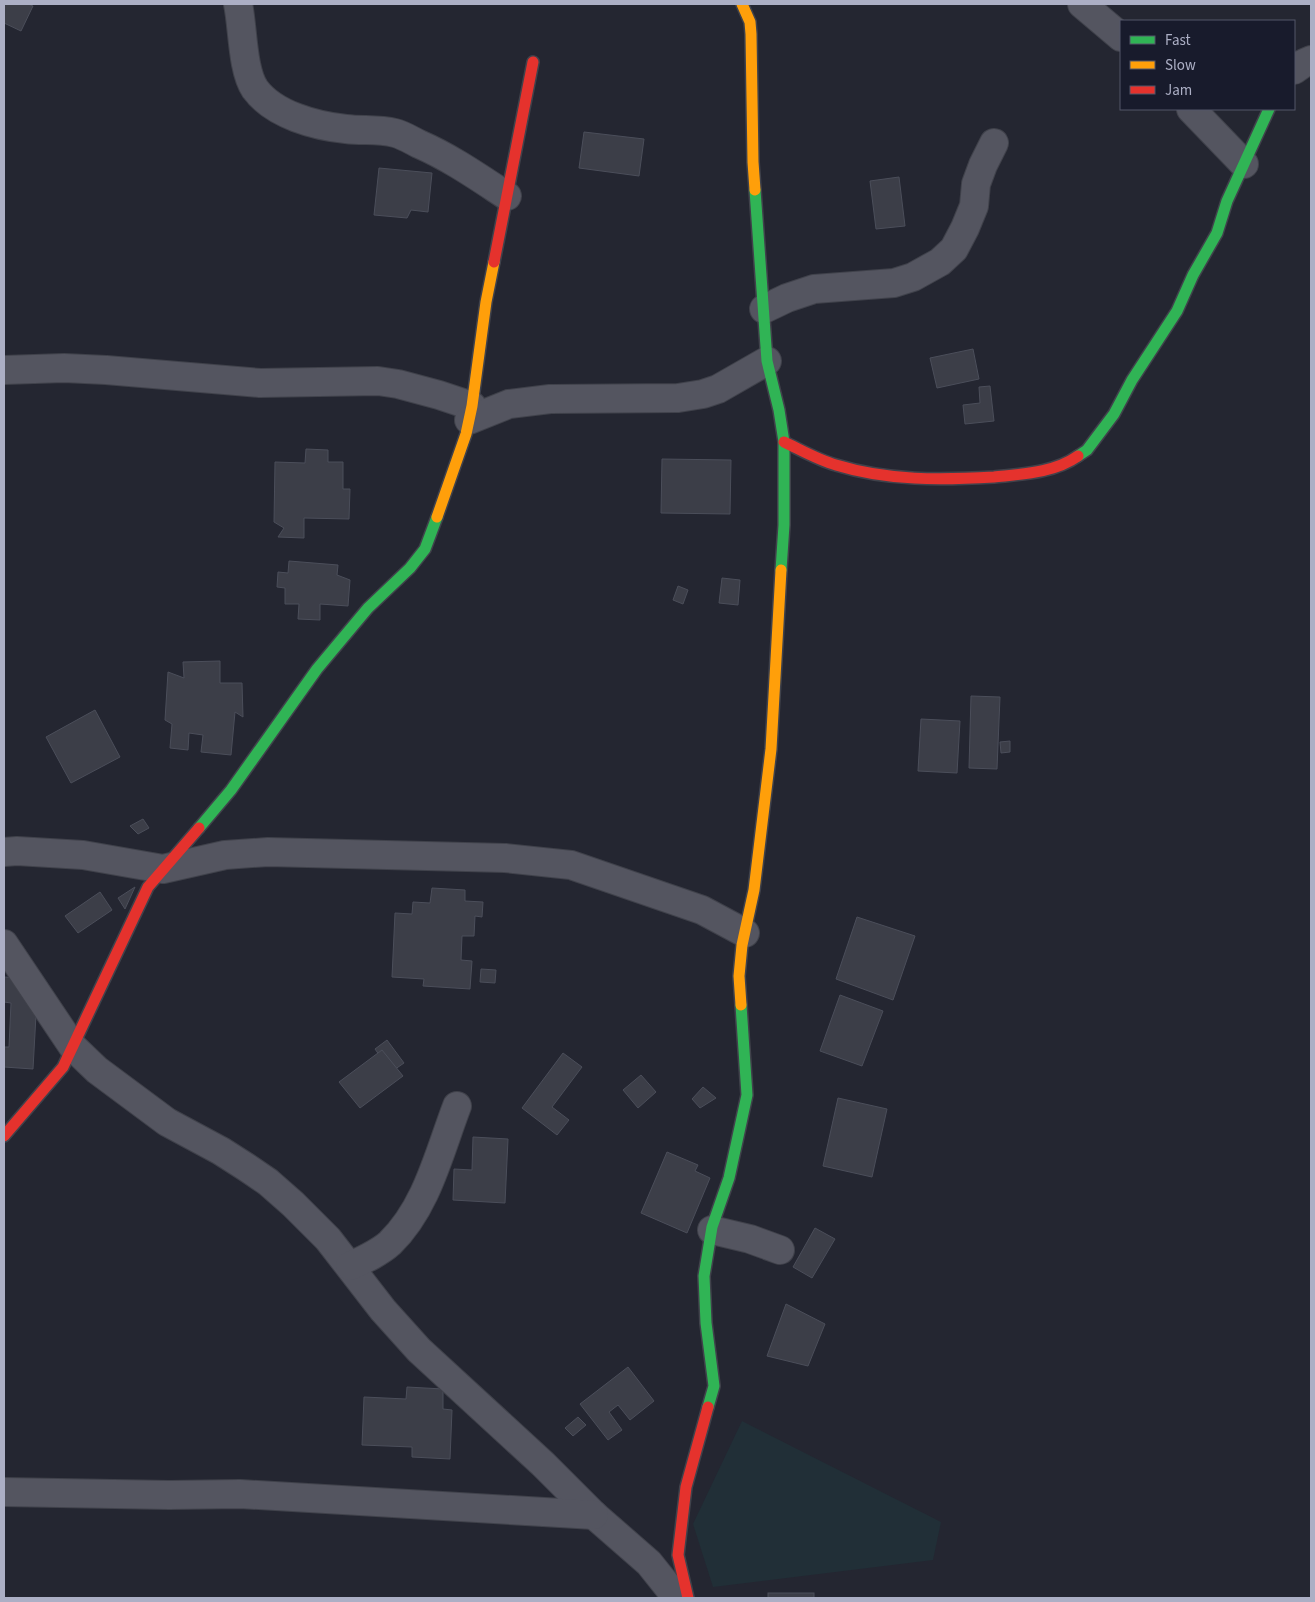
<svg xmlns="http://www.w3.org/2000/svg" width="1315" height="1602" font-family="'Source Sans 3',sans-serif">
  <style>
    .green { fill: #212f37 }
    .building { fill: #3c3e48; stroke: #4b4e5a }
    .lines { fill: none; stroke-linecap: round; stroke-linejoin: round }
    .street-casing { stroke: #40424b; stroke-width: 30 }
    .fast-casing { stroke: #40424b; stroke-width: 14 }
    .slow-casing { stroke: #40424b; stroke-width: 14 }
    .jam-casing { stroke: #40424b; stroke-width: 14 }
    .street { stroke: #545560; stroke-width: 28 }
    .fast { stroke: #30b455; stroke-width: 11 }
    .slow { stroke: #ff9f0a; stroke-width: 11 }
    .jam { stroke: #e5322d; stroke-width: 11 }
  </style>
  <rect width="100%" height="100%" fill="#242631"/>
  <path class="green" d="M 742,1421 L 941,1522 L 933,1560 L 713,1587 L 693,1524 Z"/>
  <g class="building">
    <path d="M 4,4 L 28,4 L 33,6 L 21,31 L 4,23 Z"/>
    <path d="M 584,132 L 644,139 L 639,176 L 579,168 Z"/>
    <path d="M 379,168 L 432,173 L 428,212 L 411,210 L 407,218 L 374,215 Z"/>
    <path d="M 899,177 L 905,226 L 876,229 L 870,181 Z"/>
    <path d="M 973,349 L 979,379 L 937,388 L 930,358 Z"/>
    <path d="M 990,386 L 994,421 L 965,424 L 963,405 L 980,403 L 979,387 Z"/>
    <path d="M 306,449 L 328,450 L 328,462 L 343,462 L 343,489 L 350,489 L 349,519 L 304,518 L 304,538 L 278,537 L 284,528 L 274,522 L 275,462 L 305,463 Z"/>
    <path d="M 662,459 L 731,460 L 730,514 L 661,513 Z"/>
    <path d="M 289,561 L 338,565 L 337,575 L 350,580 L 348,606 L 320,604 L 320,620 L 298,619 L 299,604 L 285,604 L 285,588 L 277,587 L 278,572 L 288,573 Z"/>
    <path d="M 722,578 L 740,580 L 738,605 L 719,603 Z"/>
    <path d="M 678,586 L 688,590 L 683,604 L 673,600 Z"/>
    <path d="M 220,661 L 220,683 L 242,683 L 243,717 L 235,712 L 231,755 L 201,752 L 203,735 L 189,733 L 188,750 L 170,748 L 172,724 L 165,720 L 168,672 L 184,678 L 183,662 Z"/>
    <path d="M 971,696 L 1000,697 L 997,769 L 969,768 Z"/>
    <path d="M 95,710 L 120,757 L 71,783 L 46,737 Z"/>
    <path d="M 921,719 L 960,721 L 957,773 L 918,771 Z"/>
    <path d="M 1010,741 L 1010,752 L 1001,753 L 1000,742 Z"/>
    <path d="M 143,819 L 149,828 L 138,834 L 130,826 Z"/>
    <path d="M 135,887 L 125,909 L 118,898 Z"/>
    <path d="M 432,888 L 465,890 L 465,901 L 483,902 L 482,917 L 475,916 L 474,936 L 462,936 L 461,960 L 472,961 L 470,989 L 423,986 L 424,979 L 392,977 L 395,913 L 412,914 L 413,902 L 430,903 Z"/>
    <path d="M 100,892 L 112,910 L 78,933 L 65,916 Z"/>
    <path d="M 857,917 L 915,936 L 893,1000 L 836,979 Z"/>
    <path d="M 481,969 L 496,970 L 495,983 L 480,982 Z"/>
    <path d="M 4,977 L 38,979 L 33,1069 L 4,1067 L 4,1047 L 9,1047 L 11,1003 L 4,1002 Z"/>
    <path d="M 840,995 L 883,1011 L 862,1066 L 820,1051 Z"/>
    <path d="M 387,1040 L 404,1063 L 391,1072 L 375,1049 Z"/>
    <path d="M 382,1050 L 403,1076 L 360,1108 L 339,1082 Z"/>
    <path d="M 563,1053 L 582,1067 L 552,1107 L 569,1120 L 557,1135 L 522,1108 Z"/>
    <path d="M 641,1075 L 656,1092 L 638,1108 L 623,1090 Z"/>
    <path d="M 703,1087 L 716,1098 L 700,1108 L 692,1099 Z"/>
    <path d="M 838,1098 L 887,1109 L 872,1177 L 823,1166 Z"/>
    <path d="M 473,1137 L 508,1139 L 505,1203 L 453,1200 L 454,1169 L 472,1170 Z"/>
    <path d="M 667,1152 L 698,1165 L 695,1171 L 710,1178 L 687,1233 L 641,1213 Z"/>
    <path d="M 815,1228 L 835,1239 L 812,1278 L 793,1267 Z"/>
    <path d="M 786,1304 L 825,1324 L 808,1366 L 767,1356 Z"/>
    <path d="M 628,1367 L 654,1401 L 630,1420 L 618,1405 L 609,1412 L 622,1430 L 608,1440 L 580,1404 Z"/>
    <path d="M 407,1387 L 443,1389 L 443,1409 L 452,1410 L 450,1459 L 412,1457 L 412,1447 L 362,1445 L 364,1397 L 406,1399 Z"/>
    <path d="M 578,1417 L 586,1425 L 573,1436 L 565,1428 Z"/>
    <rect x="768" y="1593" width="46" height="5"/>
  </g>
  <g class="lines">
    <defs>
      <g id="street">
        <path d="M 238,4 C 243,27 242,70 255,89 C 274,115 316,126 346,129 C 363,131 378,129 395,133 C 403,135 411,140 419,144 C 451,158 478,177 507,196"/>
        <path d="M 1082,4 L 1121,37"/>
        <path d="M 1294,70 L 1304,63 L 1311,60"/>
        <path d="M 1191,109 L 1244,164"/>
        <path d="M 764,309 L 787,298 L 814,289 L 894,283 L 913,277 L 940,262 L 954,249 L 965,228 L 974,206 L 976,184 L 983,165 L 994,143"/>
        <path d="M 4,370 L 64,368 L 106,370 L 260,383 L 378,381 L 398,384 L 439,395 L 472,406"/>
        <path d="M 469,420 L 509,404 L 550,399 L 678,398 L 703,394 L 718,389 L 767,361"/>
        <path d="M 4,852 L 17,851 L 83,855 L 163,869 L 225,855 L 268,852 L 505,858 L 571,865 L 702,910 L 745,933"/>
        <path d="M 4,944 L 73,1047 L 97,1070 L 167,1122 L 221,1151 L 246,1167 L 268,1182 L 293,1204 L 328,1239 L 383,1310 L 419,1350 L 543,1464 L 594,1515 L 649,1563 L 677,1598"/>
        <path d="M 712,1230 L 750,1239 L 780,1250"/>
        <path d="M 350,1266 C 363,1260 379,1253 390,1243 C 427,1207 439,1153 457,1106"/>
        <path d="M 4,1492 L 169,1495 L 240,1494 L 594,1515"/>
      </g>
      <g id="fast">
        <path d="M 755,190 L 767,361 L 779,410 L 784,442 L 784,525 L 781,570"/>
        <path d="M 1078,456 L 1087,450 L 1114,414 L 1132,380 L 1177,311 L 1193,275 L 1217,233 L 1227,201 L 1269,109"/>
        <path d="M 199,828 L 231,790 L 317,669 L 368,608 L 410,568 L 425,549 L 437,517"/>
        <path d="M 708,1407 L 714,1386 L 706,1323 L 704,1276 L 712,1227 L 729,1178 L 747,1095 L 741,1005"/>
      </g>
      <g id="slow">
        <path d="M 742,4 L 750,22 L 751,34 L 753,162 L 755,190"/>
        <path d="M 437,517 L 466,434 L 472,406 L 486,302 L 494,262"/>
        <path d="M 741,1005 L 739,976 L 742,945 L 754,890 L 771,749 L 781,570"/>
      </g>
      <g id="jam">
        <path d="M 494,262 L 533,62"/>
        <path d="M 784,442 C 801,450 818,460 836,465 C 888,481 941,480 994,477 C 1022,474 1054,473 1078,456"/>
        <path d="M 4,1136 L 63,1067 L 148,887 L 199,828"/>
        <path d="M 688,1598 L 678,1555 L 686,1487 L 708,1407"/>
      </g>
    </defs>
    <use href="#street" class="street-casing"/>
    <use href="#fast" class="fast-casing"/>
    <use href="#slow" class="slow-casing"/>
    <use href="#jam" class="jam-casing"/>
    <use href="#street" class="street"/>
    <use href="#fast" class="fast"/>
    <use href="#slow" class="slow"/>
    <use href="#jam" class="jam"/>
  </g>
  <rect width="1315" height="1602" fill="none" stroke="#acafc5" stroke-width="10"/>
  <rect x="1120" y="20" width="175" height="90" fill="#181b2c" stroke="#535669"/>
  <rect x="1130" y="36" width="25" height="8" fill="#30b455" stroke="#535669"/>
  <text x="1165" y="45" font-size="15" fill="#acafc5">Fast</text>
  <rect x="1130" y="61" width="25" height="8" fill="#ff9f0a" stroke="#535669"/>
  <text x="1165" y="70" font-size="15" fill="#acafc5">Slow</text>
  <rect x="1130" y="86" width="25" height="8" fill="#e5322d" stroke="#535669"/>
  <text x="1165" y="95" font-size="15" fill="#acafc5">Jam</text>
</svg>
